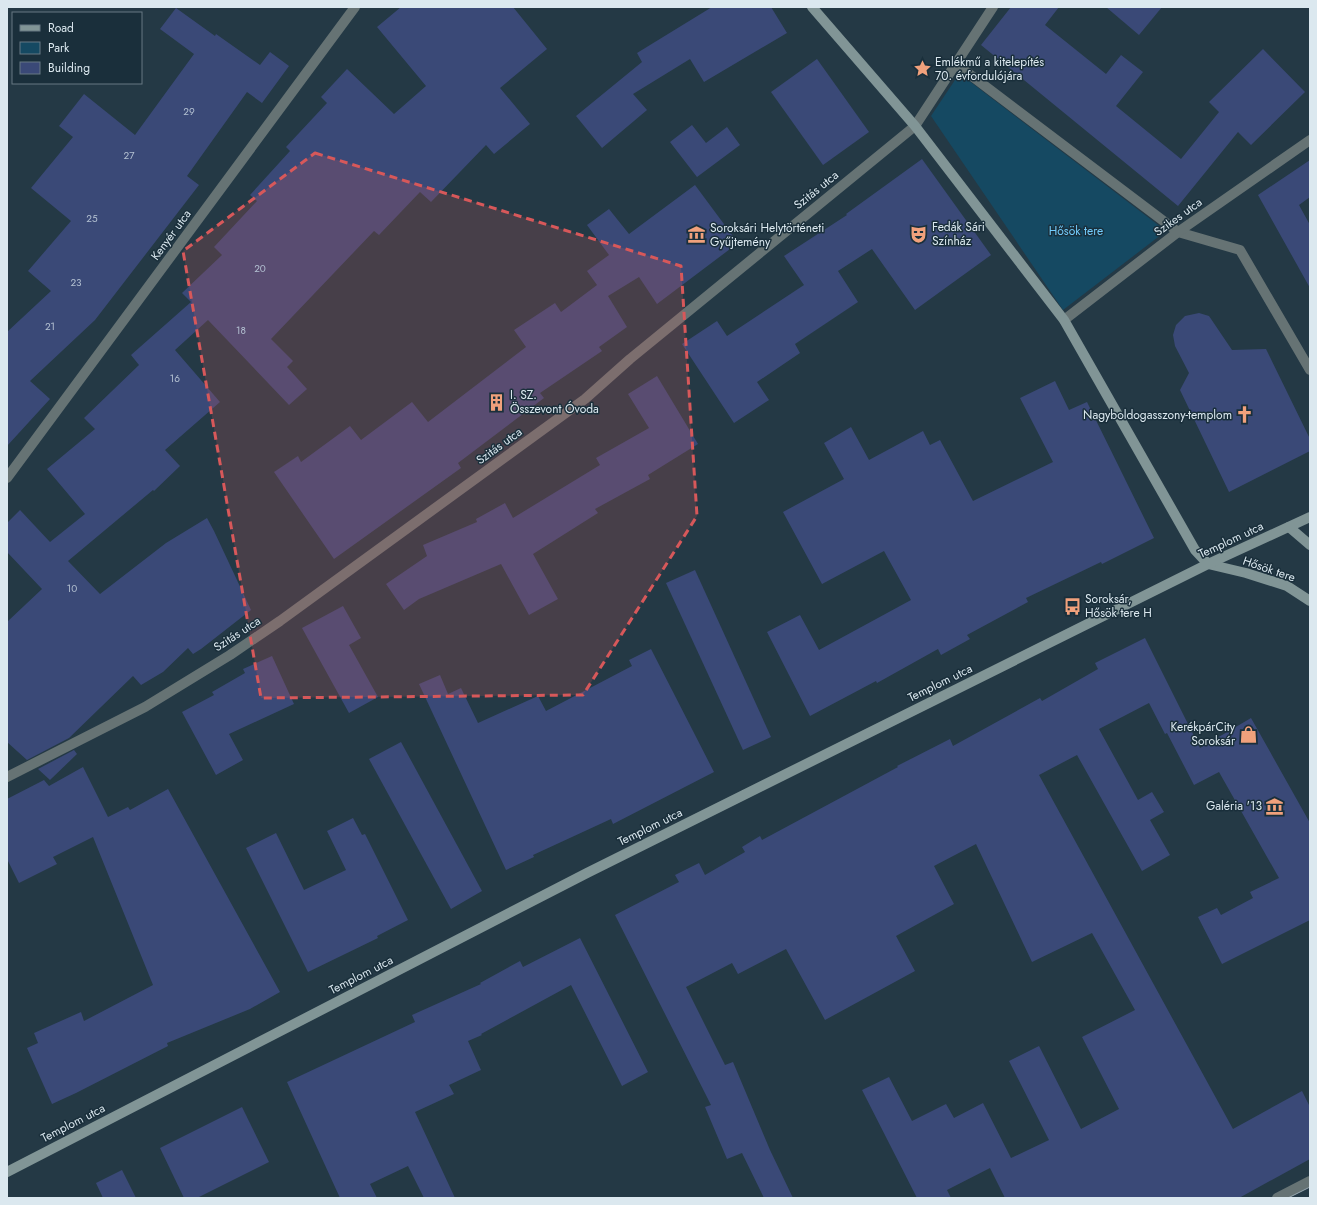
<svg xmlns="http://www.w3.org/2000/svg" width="1317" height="1205" font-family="Jost,sans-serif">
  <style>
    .green { fill: #154962 }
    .building { fill: #3a4977 }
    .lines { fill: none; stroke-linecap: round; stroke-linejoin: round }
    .lane { stroke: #667374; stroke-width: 10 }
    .street { stroke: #667374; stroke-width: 10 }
    .secondary { stroke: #819596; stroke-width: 10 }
    .tram { stroke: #9cacb5; stroke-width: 1 }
    .marked { fill: #d7585a; fill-opacity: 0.2; stroke: #d7585a; stroke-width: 3; stroke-dasharray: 8 5; stroke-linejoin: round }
    .labels { text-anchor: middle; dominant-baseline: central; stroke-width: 3; stroke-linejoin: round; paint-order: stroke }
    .number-label { font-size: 10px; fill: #b3c0d1 }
    .poi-label { font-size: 12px; fill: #dbe8ef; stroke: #1a2f3b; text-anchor: start }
    .street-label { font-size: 12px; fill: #dbe8ef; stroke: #1a2f3b }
    .park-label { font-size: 12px; fill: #72ccfc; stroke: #1a2f3b }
  </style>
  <rect width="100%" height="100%" fill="#243945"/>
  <path class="green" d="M 959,74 L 960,74 L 1166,231 L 1063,310 L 931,116 Z"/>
  <g class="building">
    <path d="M 401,7 L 513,7 L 547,49 L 500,88 L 530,124 L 494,154 L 486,145 L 431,202 L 420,192 L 379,235 L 374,231 L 271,339 L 293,361 L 287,367 L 307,389 L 289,405 L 208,320 L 175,350 L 220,402 L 165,450 L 180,466 L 154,491 L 153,490 L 68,561 L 100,594 L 166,543 L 207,518 L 214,531 L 251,610 L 201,649 L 193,654 L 188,648 L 163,672 L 141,685 L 133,676 L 69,738 L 27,760 L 7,742 L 7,622 L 42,589 L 7,552 L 7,523 L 20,510 L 50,542 L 85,514 L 47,469 L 95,429 L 84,418 L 139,365 L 131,355 L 191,302 L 182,293 L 222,255 L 214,247 L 257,201 L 250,195 L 290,151 L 286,147 L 327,103 L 321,97 L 347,69 L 394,114 L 426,86 L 377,27 Z"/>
    <path d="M 712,7 L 771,7 L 787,33 L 704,82 L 690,59 L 633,94 L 647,110 L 602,148 L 576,116 L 642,62 L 637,53 Z"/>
    <path d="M 1011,7 L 1059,7 L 1045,25 L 1106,74 L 1121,55 L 1143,72 L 1116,106 L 1181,159 L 1219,112 L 1209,102 L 1263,49 L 1305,92 L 1251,145 L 1238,132 L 1178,206 L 981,45 Z"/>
    <path d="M 1106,7 L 1162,7 L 1139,35 Z"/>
    <path d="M 176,8 L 215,36 L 216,34 L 260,65 L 270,52 L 289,66 L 262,103 L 247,92 L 187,176 L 199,185 L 95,320 L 30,381 L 50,399 L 7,446 L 7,332 L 51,291 L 28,271 L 71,221 L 31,188 L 73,137 L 59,126 L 84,94 L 135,135 L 194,54 L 160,29 Z"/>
    <path d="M 817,59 L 869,132 L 823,165 L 771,92 Z"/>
    <path d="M 692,125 L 706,143 L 727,127 L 740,145 L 697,177 L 670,142 Z"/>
    <path d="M 922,159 L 991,255 L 915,310 L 872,249 L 838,271 L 858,302 L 795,344 L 800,353 L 757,382 L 769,400 L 734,423 L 682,344 L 717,321 L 727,336 L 804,285 L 784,256 L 847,215 L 846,214 Z"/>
    <path d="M 1310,160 L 1310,197 L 1299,205 L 1310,225 L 1310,288 L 1258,195 Z"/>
    <path d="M 695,185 L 738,243 L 657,304 L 639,277 L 608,296 L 627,327 L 599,347 L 602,351 L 540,393 L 544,398 L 458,463 L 461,468 L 334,559 L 274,472 L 298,456 L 301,462 L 350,426 L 361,440 L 412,402 L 428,422 L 526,347 L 514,330 L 555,303 L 561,312 L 597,285 L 587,271 L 609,255 L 587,225 L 609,209 L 629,234 Z"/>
    <path d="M 1199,313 L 1209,316 L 1232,350 L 1266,349 L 1310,439 L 1310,451 L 1229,492 L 1180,390 L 1189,373 L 1175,346 L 1173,335 L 1176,325 L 1185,316 Z"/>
    <path d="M 657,376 L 698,444 L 648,475 L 650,479 L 595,509 L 598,513 L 533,554 L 558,599 L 529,615 L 501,564 L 419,599 L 404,610 L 386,584 L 427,556 L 423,545 L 477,522 L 476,519 L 505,503 L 513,518 L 600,465 L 596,458 L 649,428 L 628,394 Z"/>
    <path d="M 1055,381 L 1069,410 L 1087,402 L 1154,538 L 1102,564 L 1101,562 L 1026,598 L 1028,602 L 967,635 L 970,639 L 941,655 L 938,649 L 877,683 L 876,681 L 810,716 L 767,632 L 800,615 L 819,650 L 911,600 L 884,551 L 822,584 L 783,512 L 844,479 L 824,443 L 851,427 L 869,460 L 923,431 L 930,445 L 940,440 L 973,501 L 1053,462 L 1020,398 Z"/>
    <path d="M 695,570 L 771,737 L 743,750 L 666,583 Z"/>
    <path d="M 343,606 L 361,638 L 349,645 L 378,697 L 349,713 L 302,628 Z"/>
    <path d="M 1145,638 L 1200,748 L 1251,718 L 1310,823 L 1310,920 L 1222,964 L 1198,917 L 1217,908 L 1221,915 L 1253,898 L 1250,892 L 1279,878 L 1219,772 L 1194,785 L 1167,733 L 1165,734 L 1149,703 L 1099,729 L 1138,800 L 1152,792 L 1164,812 L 1150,820 L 1170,855 L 1142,871 L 1077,755 L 1039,775 L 1233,1129 L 1302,1091 L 1310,1107 L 1310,1159 L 1239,1198 L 1005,1198 L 990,1168 L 947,1190 L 951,1198 L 917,1198 L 862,1090 L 889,1077 L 912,1121 L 946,1104 L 954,1118 L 983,1103 L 1011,1158 L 1049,1140 L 1009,1061 L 1039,1046 L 1081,1129 L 1119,1109 L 1082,1037 L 1135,1010 L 1092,933 L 1032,962 L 976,844 L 934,866 L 954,904 L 896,936 L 915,971 L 825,1020 L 786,949 L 738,974 L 732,963 L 686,987 L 725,1065 L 733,1062 L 770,1150 L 793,1198 L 764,1198 L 742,1153 L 727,1159 L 705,1107 L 711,1105 L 615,915 L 679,882 L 675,875 L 699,863 L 705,875 L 745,852 L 742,847 L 760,836 L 762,840 L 898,767 L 897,766 L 950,739 L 953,746 L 1040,698 L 1042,701 L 1098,669 L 1095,663 Z"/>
    <path d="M 651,649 L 714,772 L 613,824 L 611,819 L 533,855 L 534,857 L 506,870 L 419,684 L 440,675 L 448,694 L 461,688 L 478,723 L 538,696 L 546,711 L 632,666 L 629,660 Z"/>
    <path d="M 272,656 L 294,704 L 229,734 L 243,760 L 216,775 L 182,712 L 214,695 L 212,692 L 245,673 L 243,669 Z"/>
    <path d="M 401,742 L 482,891 L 451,909 L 369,759 Z"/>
    <path d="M 74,750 L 77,754 L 50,780 L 38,769 Z"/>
    <path d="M 83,767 L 108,817 L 128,807 L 130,810 L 168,789 L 280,992 L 250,1009 L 167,1043 L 168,1046 L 76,1093 L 52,1104 L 27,1048 L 38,1043 L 34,1033 L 81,1012 L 84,1021 L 153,985 L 93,837 L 53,857 L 57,864 L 19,883 L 7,859 L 7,799 L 44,780 L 49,786 Z"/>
    <path d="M 353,818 L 362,835 L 365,834 L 408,920 L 377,936 L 378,938 L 308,972 L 246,848 L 276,833 L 304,890 L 346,870 L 327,831 Z"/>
    <path d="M 580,938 L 648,1072 L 622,1086 L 571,985 L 481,1034 L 482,1035 L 468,1041 L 481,1070 L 449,1085 L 454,1094 L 415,1112 L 455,1198 L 424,1198 L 408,1166 L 370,1184 L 377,1198 L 340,1198 L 287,1082 L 415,1022 L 412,1015 L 481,984 L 480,983 L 520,961 L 523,967 Z"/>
    <path d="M 242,1107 L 269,1162 L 197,1198 L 184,1198 L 160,1148 Z"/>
    <path d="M 122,1170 L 136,1198 L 103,1198 L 96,1183 Z"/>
  </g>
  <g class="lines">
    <g class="lane">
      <path d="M 956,64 L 1178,232"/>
      <path d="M 1277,1198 L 1310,1181"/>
    </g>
    <g class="street">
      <path d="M 1178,232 L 1240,250 L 1310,370"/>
      <path d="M 1064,320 L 1178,232 L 1310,140"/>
      <path d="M 7,478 L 355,7"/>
      <path d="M 7,777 L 145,707 L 230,655 L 280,621 L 585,399 L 630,359 L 915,126 L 993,7"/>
    </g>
    <g class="secondary">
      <path d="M 812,7 L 915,126 L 1064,320 L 1195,550 L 1208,564 L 1246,573 L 1287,586 L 1310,601"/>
      <path d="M 1289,527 L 1310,545"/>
      <path d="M 7,1172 L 587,873 L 1208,564 L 1310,517"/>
    </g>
    <path class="tram" d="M 1288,1198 L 1310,1187"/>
  </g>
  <path class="marked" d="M 315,153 L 681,266 L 697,516 L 583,695 L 261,698 L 183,251 Z"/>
  <defs>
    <symbol id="sight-bare" viewBox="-9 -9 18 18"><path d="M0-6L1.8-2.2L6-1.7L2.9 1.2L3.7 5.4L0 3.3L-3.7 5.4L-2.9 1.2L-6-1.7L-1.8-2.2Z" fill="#f1a17c" stroke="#1a2f3b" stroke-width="2.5" paint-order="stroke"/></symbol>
    <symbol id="theatre-bare" viewBox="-9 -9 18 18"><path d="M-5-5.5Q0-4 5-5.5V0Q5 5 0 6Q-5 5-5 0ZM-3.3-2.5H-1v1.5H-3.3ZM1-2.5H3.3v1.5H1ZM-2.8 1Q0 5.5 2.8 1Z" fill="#f1a17c" stroke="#1a2f3b" stroke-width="2.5" paint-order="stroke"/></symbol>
    <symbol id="museum-bare" viewBox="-9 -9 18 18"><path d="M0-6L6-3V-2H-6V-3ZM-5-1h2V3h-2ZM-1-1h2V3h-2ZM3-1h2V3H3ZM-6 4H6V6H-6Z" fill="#f1a17c" stroke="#1a2f3b" stroke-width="2.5" paint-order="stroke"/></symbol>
    <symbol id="building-bare" viewBox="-9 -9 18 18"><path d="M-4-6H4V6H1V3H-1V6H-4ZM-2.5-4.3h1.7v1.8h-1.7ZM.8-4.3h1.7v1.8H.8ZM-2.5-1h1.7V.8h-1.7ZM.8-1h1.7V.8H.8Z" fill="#f1a17c" stroke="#1a2f3b" stroke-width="2.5" paint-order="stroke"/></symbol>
    <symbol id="church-bare" viewBox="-9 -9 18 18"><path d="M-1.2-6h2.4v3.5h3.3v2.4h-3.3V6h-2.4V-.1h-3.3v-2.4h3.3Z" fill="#f1a17c" stroke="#1a2f3b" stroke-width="2.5" paint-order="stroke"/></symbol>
    <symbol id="bus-bare" viewBox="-9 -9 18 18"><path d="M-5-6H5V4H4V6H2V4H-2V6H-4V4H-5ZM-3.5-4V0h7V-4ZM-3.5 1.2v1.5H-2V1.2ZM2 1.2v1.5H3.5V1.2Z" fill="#f1a17c" stroke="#1a2f3b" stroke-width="2.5" paint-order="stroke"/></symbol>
    <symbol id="shop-bare" viewBox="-9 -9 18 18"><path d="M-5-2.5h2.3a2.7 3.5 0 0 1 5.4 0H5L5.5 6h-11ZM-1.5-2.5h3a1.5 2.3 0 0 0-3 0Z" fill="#f1a17c" stroke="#1a2f3b" stroke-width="2.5" paint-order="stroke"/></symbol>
  </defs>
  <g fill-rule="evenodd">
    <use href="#sight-bare" x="910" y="56" width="25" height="25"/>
    <use href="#theatre-bare" x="906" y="222" width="25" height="25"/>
    <use href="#museum-bare" x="684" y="222" width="25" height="25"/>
    <use href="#building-bare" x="484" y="390" width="25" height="25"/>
    <use href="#church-bare" x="1232" y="402" width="25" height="25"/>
    <use href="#bus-bare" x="1060" y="594" width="25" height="25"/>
    <use href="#shop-bare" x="1236" y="722" width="25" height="25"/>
    <use href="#museum-bare" x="1262" y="794" width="25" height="25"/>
  </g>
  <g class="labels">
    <g class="number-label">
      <text x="189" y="111">29</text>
      <text x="129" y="155">27</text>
      <text x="92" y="218">25</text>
      <text x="260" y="268">20</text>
      <text x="76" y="282">23</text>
      <text x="50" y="326">21</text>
      <text x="241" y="330">18</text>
      <text x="175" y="378">16</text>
      <text x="72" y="588">10</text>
    </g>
    <g class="poi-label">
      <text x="935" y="62">Emlékmű a kitelepítés<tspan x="935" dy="14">70. évfordulójára</tspan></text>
      <text x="932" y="227">Fedák Sári<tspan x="932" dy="14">Színház</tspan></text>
      <text x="710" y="228">Soroksári Helytörténeti<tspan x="710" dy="14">Gyűjtemény</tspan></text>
      <text x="510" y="395">I. SZ.<tspan x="510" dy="14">Összevont Óvoda</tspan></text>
      <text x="1232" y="415" text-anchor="end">Nagyboldogasszony-templom</text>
      <text x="1085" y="599">Soroksár,<tspan x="1085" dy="14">Hősök tere H</tspan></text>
      <text x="1235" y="727" text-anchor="end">KerékpárCity<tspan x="1235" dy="14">Soroksár</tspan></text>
      <text x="1262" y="806" text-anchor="end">Galéria '13</text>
    </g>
    <g class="street-label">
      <text transform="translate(816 190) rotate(-39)">Szitás utca</text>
      <text transform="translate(1178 217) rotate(-36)">Szikes utca</text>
      <text transform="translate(171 235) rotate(-54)">Kenyér utca</text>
      <text transform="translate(499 446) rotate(-36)">Szitás utca</text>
      <text transform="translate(1231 540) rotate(-25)">Templom utca</text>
      <text transform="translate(1269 569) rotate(19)">Hősök tere</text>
      <text transform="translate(237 634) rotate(-33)">Szitás utca</text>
      <text transform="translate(940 683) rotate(-26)">Templom utca</text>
      <text transform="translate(650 827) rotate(-26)">Templom utca</text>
      <text transform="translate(361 975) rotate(-27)">Templom utca</text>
      <text transform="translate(73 1123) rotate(-27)">Templom utca</text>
    </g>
    <g class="park-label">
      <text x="1076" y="231">Hősök tere</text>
    </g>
  </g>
  <rect width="1317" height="1205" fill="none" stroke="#dbe8ef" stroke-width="16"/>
  <rect x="12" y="12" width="130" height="72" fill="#1a2f3b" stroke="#677983"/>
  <rect x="20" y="25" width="20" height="6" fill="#819596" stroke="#677983"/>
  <text x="48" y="32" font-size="12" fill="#dbe8ef">Road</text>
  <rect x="20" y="42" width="20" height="12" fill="#154962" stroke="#677983"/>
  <text x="48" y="52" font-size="12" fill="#dbe8ef">Park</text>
  <rect x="20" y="62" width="20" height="12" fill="#3a4977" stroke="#677983"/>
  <text x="48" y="72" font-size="12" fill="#dbe8ef">Building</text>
</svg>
